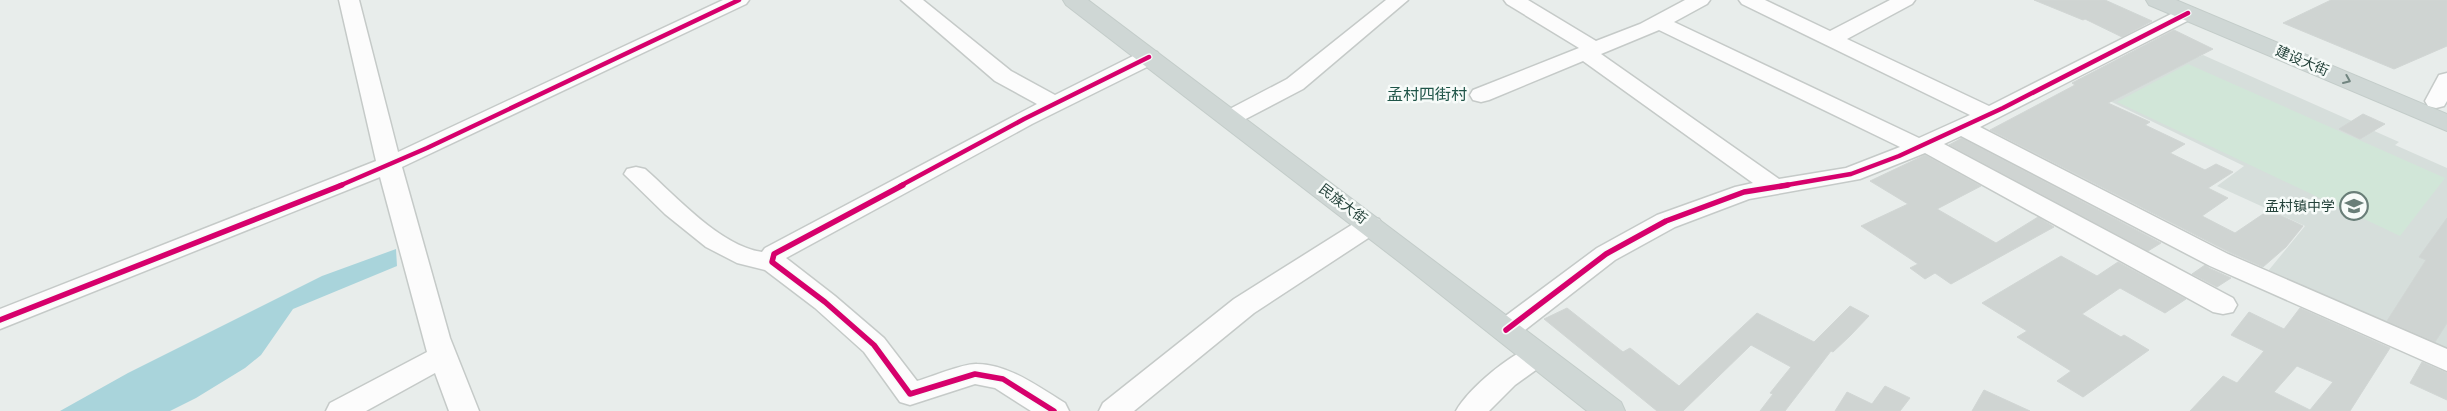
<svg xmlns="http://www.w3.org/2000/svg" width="2447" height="411" font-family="'Fira Sans','Noto Sans SC',sans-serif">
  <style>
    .built { fill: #d6dedb }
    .green { fill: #d1e6d8 }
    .water { fill: #a9d4db }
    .building { fill: #cfd4d2; stroke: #d1d6d4; fill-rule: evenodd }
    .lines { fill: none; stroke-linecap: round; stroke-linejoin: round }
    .minor-casing { stroke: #c5cac8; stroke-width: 3 }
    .major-casing { stroke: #c3ccc9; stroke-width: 2 }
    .minor { fill: #fcfcfc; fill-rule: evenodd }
    .major { fill: #cfd7d5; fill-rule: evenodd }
    .cycleway-far1-casing { stroke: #f7fbf9; stroke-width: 7 }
    .cycleway-casing { stroke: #f7fbf9; stroke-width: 9 }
    .cycleway-far1 { stroke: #d6006c; stroke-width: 4.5 }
    .cycleway { stroke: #d6006c; stroke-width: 5.5 }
    .oneway { stroke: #718580 }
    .labels { text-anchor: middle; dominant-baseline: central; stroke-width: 5; stroke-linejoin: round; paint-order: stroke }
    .street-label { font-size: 14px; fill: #24423a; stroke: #f7fbf9 }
    .poi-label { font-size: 14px; fill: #24423a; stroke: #f7fbf9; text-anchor: end }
    .quarter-label { font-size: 16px; fill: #1f5548; stroke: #f7fbf9 }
  </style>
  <rect width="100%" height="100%" fill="#e8edeb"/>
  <path class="built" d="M 2171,45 L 2198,57 L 2203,55 L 2399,142 L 2395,145 L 2447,168 L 2447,358 L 2264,276 L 2305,226 L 2217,186 L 2244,166 L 2085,89 Z"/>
  <path class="green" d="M 2188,64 L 2445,178 L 2400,236 L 2117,102 Z"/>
  <path class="water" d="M 396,249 L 397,266 L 293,309 L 261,355 L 245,368 L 196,398 L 170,411 L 60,411 L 128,373 L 322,276 Z"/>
  <g class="building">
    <path d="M 2034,0 L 2105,0 L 2152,21 L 2122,37 L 2085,19 L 2083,20 Z"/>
    <path d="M 2331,0 L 2447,0 L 2447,46 L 2394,69 L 2283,23 Z"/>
    <path d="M 2174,30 L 2213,49 L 2108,103 L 2150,122 L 2145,125 L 2185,144 L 2170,153 L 2205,170 L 2216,164 L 2233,172 L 2208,188 L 2228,198 L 2202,216 L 2235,233 L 2269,210 L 2303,226 L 2286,247 L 2263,267 L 2229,252 L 1990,130 L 2075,85 L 2072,83 Z"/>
    <path d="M 2363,114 L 2385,124 L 2360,139 L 2339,129 Z"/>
    <path d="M 1962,138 L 2161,243 L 2148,251 L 1949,145 Z"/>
    <path d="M 1925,155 L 1981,186 L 1937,209 L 1996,243 L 2038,217 L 2054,227 L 1951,284 L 1935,273 L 1925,279 L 1910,268 L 1918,264 L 1861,226 L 1908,204 L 1870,181 Z"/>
    <path d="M 2447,218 L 2447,323 L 2435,342 L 2387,321 L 2426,260 L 2419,257 Z"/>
    <path d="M 2061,256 L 2097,276 L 2118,262 L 2186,299 L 2165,313 L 2120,288 L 2082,314 L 2121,337 L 2124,335 L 2149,350 L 2083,397 L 2057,381 L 2071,371 L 2017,337 L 2027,331 L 1982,303 Z"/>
    <path d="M 2205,265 L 2209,268 L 2231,278 L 2217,287 L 2192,274 Z"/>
    <path d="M 1850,306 L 1869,316 L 1850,336 L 1833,352 L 1831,351 L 1785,411 L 1760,411 L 1773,394 L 1770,393 L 1791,367 L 1751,345 L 1683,411 L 1657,411 L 1544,319 L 1567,308 L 1623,352 L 1630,348 L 1679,386 L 1757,313 L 1814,342 Z"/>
    <path d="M 2300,308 L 2390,348 L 2350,411 L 2190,411 L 2223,376 L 2237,383 L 2264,351 L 2231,335 L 2249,312 L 2284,329 ZM 2297,366 L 2333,382 L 2310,410 L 2274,392 Z"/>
    <path d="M 2422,362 L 2447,373 L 2447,400 L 2410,383 Z"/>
    <path d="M 1885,386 L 1910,398 L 1900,411 L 1835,411 L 1847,392 L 1872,404 Z"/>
    <path d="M 1984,390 L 2030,411 L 1972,411 Z"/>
  </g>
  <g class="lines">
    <defs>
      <g id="minor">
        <path d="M 339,0 L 359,0 L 398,152 L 723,0 L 749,0 L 746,4 L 402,167 L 450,338 L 479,411 L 449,411 L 435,373 L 366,411 L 326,411 L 330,403 L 427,352 L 380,177 L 0,329 L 0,309 L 376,161 Z"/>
        <path d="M 901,0 L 923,0 L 1011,71 L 1055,95 L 1141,52 L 1149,51 L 1157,52 L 1160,57 L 1157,62 L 1032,124 L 786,258 L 835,296 L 884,338 L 917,381 C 931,377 964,363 977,364 C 1010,365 1037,386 1065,403 L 1069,411 L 1031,411 L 995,388 L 975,384 L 910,405 L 900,402 L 864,352 L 815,308 L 765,270 L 737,263 L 706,247 L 665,214 L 624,174 L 627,169 L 636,167 L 645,169 C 676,196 720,246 762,252 L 765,248 L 1037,104 L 995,81 Z"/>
        <path d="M 1386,0 L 1408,0 L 1303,89 L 1238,123 L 1230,125 L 1222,123 L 1219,118 L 1222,113 L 1287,79 Z"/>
        <path d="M 1504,0 L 1528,0 L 1596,41 L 1640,24 L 1685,0 L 1710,0 L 1707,4 L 1674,22 L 1919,138 L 1970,115 L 1742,4 L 1739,0 L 1765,0 L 1830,31 L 1890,0 L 1915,0 L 1912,4 L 1847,39 L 1989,106 L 2181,9 L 2188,7 L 2195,9 L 2198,13 L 2195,17 L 1980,127 L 2228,254 L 2447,349 L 2447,371 L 2210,266 L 1961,136 L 1944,144 L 2233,298 L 2237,305 L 2233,312 L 2223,314 L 2213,312 L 1925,153 L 1860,179 L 1749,199 L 1675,227 L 1615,260 L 1516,337 L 1506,340 L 1496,337 L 1492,330 L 1496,323 L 1597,248 L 1657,215 L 1735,187 L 1753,183 L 1583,61 L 1489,100 L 1481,102 L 1473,100 L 1470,95 L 1473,90 L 1579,48 L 1507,4 ZM 1659,30 L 1900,147 L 1846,168 L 1779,179 L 1601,54 Z"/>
        <path d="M 2447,73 L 2447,101 L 2444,106 L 2436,108 L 2428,106 L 2425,101 L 2439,75 Z"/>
        <path d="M 1370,217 L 1379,219 L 1383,225 L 1379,231 L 1254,313 L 1134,411 L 1099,411 L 1103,403 L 1234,299 L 1361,219 Z"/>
        <path d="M 1537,345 L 1547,348 L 1551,355 L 1547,362 L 1515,385 L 1489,411 L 1456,411 C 1469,388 1512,352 1537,345 Z"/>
      </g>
      <g id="major">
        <path d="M 1063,0 L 1088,0 L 1621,402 L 1625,411 L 1587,411 L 1402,264 L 1066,5 Z"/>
        <path d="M 2146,0 L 2176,0 L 2447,114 L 2447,131 L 2149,5 Z"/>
      </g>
    </defs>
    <use href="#minor" class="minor-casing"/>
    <use href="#major" class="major-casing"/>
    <use href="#minor" class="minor"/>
    <use href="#major" class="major"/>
    <defs>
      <g id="cycleway-far1">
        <path d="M 339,186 L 427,148 L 739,0"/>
        <path d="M 900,186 L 1024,119 L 1149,57"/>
        <path d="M 1781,186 L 1851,174 L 1899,156 L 2003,108 L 2188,13"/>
      </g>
      <g id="cycleway">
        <path d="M 903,185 L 774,254 L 772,262 L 825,302 L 874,345 L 910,394 L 975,374 L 1003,379 L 1054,411"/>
        <path d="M 0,320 L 342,185"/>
        <path d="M 1506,330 L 1606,254 L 1666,221 L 1744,192 L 1788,185"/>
      </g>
    </defs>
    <use href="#cycleway-far1" class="cycleway-far1-casing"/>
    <use href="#cycleway" class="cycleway-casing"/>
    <use href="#cycleway-far1" class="cycleway-far1"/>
    <use href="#cycleway" class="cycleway"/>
  </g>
  <defs><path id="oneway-chevron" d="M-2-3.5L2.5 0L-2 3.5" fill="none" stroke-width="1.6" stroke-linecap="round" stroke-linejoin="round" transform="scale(1.25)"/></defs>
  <use class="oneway" href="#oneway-chevron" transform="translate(2347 80) rotate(23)"/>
  <defs>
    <symbol id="school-ring" viewBox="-11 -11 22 22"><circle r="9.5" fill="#f7fbf9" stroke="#697e78" stroke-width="1.5"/><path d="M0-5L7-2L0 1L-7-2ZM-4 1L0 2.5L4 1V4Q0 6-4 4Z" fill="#697e78"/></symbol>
  </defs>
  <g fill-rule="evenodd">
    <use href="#school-ring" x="2338" y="190" width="32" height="32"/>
  </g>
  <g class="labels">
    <g class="street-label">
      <text transform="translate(2302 61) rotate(23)">建设大街</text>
      <text transform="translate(1343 204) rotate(37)">民族大街</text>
    </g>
    <g class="poi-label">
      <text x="2335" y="206">孟村镇中学</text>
    </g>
    <g class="quarter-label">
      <text x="1427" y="94">孟村四街村</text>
    </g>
  </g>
</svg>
